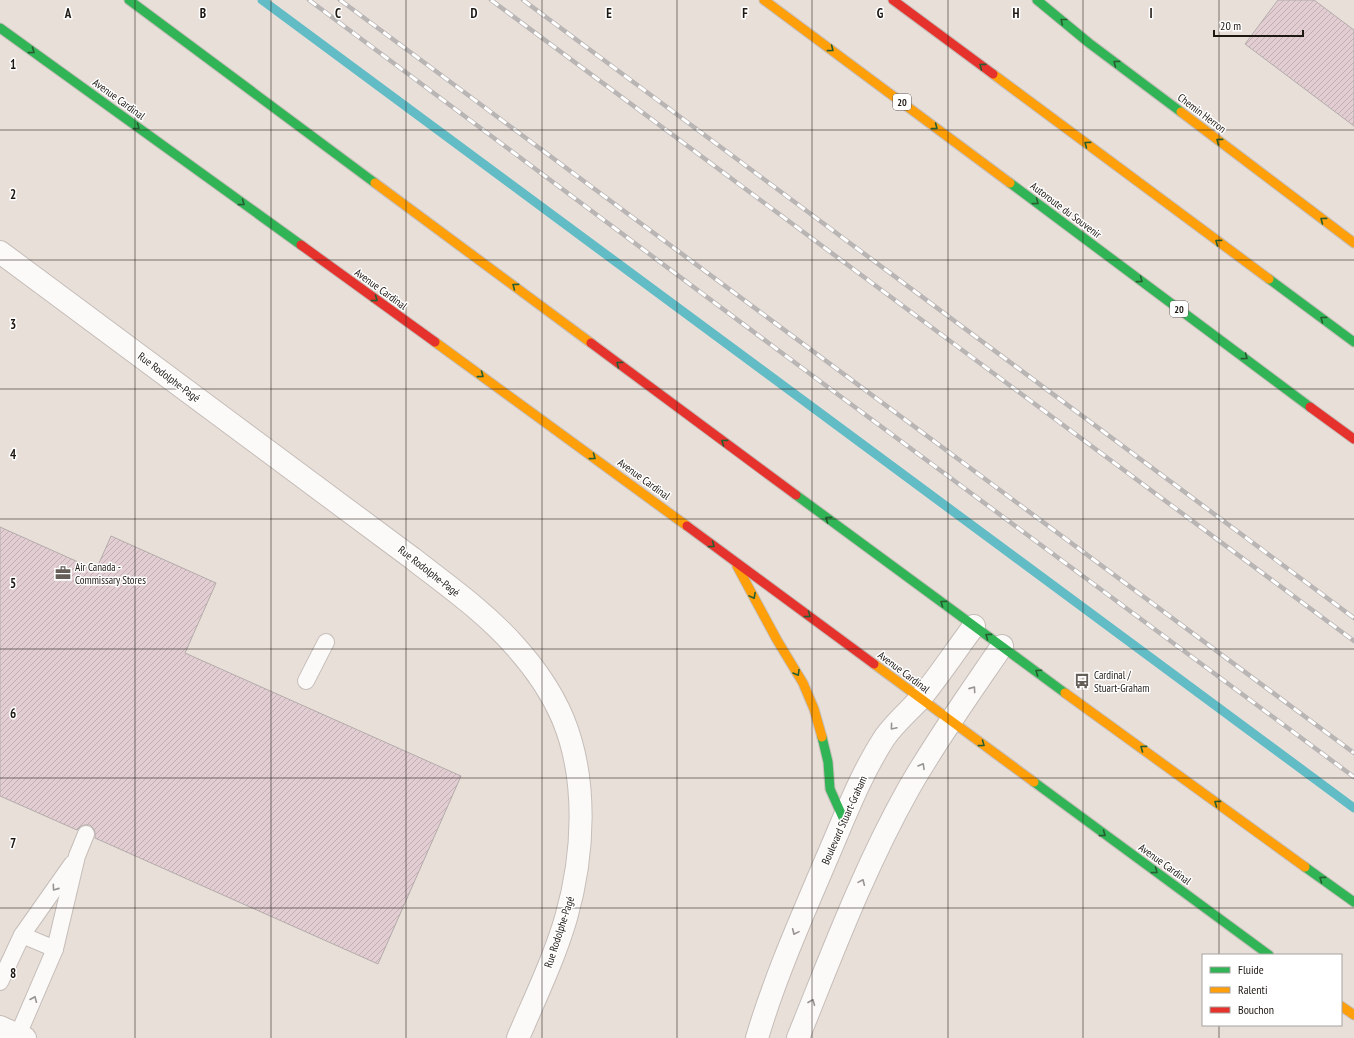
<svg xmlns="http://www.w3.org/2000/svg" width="1354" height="1038" font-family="'PT Sans Narrow',sans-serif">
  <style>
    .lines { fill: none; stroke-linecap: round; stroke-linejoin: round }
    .stream { stroke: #62bcc6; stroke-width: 9 }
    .building { fill: url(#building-hatch); stroke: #b4acab }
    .lane-casing { stroke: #c5bdb8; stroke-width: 18 }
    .street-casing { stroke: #c5bdb8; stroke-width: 24 }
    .fast-casing { stroke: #c5bdb8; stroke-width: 11 }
    .slow-casing { stroke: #c5bdb8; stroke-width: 11 }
    .jam-casing { stroke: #c5bdb8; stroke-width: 11 }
    .lane { stroke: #fcfaf9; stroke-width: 16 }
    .street { stroke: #fcfaf9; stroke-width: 22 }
    .fast { stroke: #30b455; stroke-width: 9 }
    .slow { stroke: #ff9f0a; stroke-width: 9 }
    .jam { stroke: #e5322d; stroke-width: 9 }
    .rail-casing { stroke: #b8b5b4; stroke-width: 4.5 }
    .rail { stroke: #fff; stroke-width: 3; stroke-dasharray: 9; stroke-linecap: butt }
    .oneway { stroke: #265e31 }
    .oneway2 { stroke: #989492 }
    .grid { fill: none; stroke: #1e1813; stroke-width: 1; stroke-opacity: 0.55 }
    .labels { text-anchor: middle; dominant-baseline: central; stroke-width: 3; stroke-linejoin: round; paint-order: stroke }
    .shield { fill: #fff; stroke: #625d5a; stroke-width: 1 }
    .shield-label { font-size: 10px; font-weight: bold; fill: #1e1813 }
    .street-label { font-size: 11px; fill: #1e1813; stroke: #fff }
    .poi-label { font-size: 11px; fill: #1e1813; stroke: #fff; text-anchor: start }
    .grid-label { font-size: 13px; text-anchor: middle; font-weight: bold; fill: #1e1813; stroke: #fff; stroke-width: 3; stroke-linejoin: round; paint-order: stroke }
  </style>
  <defs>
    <pattern id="building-hatch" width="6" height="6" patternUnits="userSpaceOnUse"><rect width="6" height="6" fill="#e1cdd2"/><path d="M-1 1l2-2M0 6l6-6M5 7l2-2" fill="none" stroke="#c1afb3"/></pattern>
  </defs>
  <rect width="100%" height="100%" fill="#e9dfd9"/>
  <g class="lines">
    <path class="stream" d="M 262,0 L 1354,808"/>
  </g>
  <g class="building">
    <path d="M 1278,0 L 1314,0 L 1354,30 L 1354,126 L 1245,44 Z"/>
    <path d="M 0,527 L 96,570 L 111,536 L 216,583 L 185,653 L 461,776 L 378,964 L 95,838 L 95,832 L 94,829 L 90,825 L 84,825 L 80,827 L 77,830 L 0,796 Z"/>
  </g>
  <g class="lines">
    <defs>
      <g id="lane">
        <path d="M 306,681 L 326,642"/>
        <path d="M 22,935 L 55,949"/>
        <path d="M 0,982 L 22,935 L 72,864"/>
        <path d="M 18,1035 L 55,949 L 77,856 L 86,834"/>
      </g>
      <g id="street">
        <path d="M 0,252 L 412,558 C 448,586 485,612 515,646 C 534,667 552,693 563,719 C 588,780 584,855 566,918 C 554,959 535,998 518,1038"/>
        <path d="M 0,1027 L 25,1038"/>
        <path d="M 757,1038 C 775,977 801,919 826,860 C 844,819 860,775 885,737 C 895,723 908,712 920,699 C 939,676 956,650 974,626"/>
        <path d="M 798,1038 C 832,954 864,868 909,788 C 937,739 970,693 1002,646"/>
      </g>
      <g id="fast">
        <path d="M 129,0 L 375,183"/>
        <path d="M 1037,0 L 1089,43 L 1181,112"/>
        <path d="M 0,28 L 301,245"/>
        <path d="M 1010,183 L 1310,407"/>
        <path d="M 1269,279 L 1354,342"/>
        <path d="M 796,495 L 1065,693"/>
        <path d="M 822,737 L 828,762 L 830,789 L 844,820"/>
        <path d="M 1034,782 L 1269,955"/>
        <path d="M 1305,867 L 1354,902"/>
      </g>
      <g id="slow">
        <path d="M 764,0 L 1010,183"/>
        <path d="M 993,74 L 1269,279"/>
        <path d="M 1181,112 L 1354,243"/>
        <path d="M 375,183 L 591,343"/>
        <path d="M 435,342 L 687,526"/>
        <path d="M 737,566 L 777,640 L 803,683 L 814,709 L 822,737"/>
        <path d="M 874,664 L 1034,782"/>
        <path d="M 1065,693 L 1305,867"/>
        <path d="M 1341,1006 L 1354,1015"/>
      </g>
      <g id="jam">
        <path d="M 893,0 L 993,74"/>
        <path d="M 301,245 L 435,342"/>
        <path d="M 591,343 L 796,495"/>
        <path d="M 1310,407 L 1354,439"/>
        <path d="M 687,526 L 874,664"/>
      </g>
    </defs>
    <use href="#lane" class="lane-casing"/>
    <use href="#street" class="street-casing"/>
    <use href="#fast" class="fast-casing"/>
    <use href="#slow" class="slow-casing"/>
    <use href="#jam" class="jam-casing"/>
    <use href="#lane" class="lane"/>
    <use href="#street" class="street"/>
    <use href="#fast" class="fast"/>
    <use href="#slow" class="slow"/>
    <use href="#jam" class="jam"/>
    <defs>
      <g id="rail">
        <path d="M 309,0 L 786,356 L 1354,777"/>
        <path d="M 340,0 L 1354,753"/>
        <path d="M 491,0 L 1354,641"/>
        <path d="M 523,0 L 1354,618"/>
      </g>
    </defs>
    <use href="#rail" class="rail-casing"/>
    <use href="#rail" class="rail"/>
  </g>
  <defs><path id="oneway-chevron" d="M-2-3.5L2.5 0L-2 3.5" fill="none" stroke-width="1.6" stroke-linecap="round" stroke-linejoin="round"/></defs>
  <g class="oneway">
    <use href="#oneway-chevron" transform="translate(1063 21) rotate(-141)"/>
    <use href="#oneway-chevron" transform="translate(831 49) rotate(37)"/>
    <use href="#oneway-chevron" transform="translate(32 51) rotate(36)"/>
    <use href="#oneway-chevron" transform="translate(1116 63) rotate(-143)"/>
    <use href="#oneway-chevron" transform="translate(982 66) rotate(-143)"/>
    <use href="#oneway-chevron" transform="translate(137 127) rotate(36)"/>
    <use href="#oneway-chevron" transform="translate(935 127) rotate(37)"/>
    <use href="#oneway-chevron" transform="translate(1219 141) rotate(-143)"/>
    <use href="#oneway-chevron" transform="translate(1087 144) rotate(-143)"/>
    <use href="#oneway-chevron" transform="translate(1036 202) rotate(37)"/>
    <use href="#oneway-chevron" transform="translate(242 203) rotate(36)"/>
    <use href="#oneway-chevron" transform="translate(1323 220) rotate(-143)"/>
    <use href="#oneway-chevron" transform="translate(1218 242) rotate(-143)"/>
    <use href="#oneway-chevron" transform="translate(1140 280) rotate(37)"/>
    <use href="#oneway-chevron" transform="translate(515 286) rotate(-143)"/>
    <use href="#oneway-chevron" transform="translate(375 299) rotate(36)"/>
    <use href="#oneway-chevron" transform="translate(1323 319) rotate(-143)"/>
    <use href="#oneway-chevron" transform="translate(1245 357) rotate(37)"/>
    <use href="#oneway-chevron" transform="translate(619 364) rotate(-143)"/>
    <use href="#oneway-chevron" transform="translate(481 375) rotate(36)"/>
    <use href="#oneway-chevron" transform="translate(724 442) rotate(-144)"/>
    <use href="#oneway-chevron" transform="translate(593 457) rotate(36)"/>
    <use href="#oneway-chevron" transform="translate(828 519) rotate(-144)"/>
    <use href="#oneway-chevron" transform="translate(712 545) rotate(37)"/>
    <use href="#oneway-chevron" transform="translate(753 596) rotate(62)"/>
    <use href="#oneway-chevron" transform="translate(943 603) rotate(-144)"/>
    <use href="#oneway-chevron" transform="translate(808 615) rotate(36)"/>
    <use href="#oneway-chevron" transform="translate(988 636) rotate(-144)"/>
    <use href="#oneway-chevron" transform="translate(1038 672) rotate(-146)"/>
    <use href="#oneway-chevron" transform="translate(797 673) rotate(60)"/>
    <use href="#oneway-chevron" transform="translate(982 744) rotate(36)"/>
    <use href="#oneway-chevron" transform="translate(1143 748) rotate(-144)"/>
    <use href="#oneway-chevron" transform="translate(1217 803) rotate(-144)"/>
    <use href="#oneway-chevron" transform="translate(1103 834) rotate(36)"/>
    <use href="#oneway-chevron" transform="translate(1155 871) rotate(36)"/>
    <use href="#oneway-chevron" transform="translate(1322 879) rotate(-144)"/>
  </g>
  <g class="oneway2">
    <use href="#oneway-chevron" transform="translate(973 689) rotate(-55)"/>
    <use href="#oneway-chevron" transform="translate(893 727) rotate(130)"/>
    <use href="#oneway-chevron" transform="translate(922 766) rotate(-60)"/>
    <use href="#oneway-chevron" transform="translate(862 882) rotate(-66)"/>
    <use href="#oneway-chevron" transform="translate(55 888) rotate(125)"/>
    <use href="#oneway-chevron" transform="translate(795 932) rotate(114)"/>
    <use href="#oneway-chevron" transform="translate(34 999) rotate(-67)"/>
    <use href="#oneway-chevron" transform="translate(812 1002) rotate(-68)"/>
  </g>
  <path class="grid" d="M 135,0 L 135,1038M 271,0 L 271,1038M 406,0 L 406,1038M 542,0 L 542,1038M 677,0 L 677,1038M 812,0 L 812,1038M 948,0 L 948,1038M 1083,0 L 1083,1038M 1219,0 L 1219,955M 0,130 L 1354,130M 0,260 L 1354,260M 0,389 L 1354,389M 0,519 L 1354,519M 0,649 L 1354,649M 0,778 L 1354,778M 0,908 L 1354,908M 1219,1025 L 1219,1038"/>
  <defs>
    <symbol id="office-bare" viewBox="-9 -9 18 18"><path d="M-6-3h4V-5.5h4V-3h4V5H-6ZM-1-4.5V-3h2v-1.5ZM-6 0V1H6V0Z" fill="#655e58" stroke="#fff" stroke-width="2.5" paint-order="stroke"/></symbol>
    <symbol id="bus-bare" viewBox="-9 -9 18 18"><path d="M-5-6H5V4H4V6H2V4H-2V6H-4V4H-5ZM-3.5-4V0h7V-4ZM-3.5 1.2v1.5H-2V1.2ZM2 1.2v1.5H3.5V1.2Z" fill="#655e58" stroke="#fff" stroke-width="2.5" paint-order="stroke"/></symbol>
  </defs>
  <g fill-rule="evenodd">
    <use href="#office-bare" x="52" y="562" width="22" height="22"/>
    <use href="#bus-bare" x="1071" y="670" width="22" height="22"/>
  </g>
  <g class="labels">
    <g class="shield">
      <rect x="893" y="94" width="18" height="16" rx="3"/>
      <rect x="1170" y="301" width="18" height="16" rx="3"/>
    </g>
    <g class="shield-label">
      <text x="902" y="102">20</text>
      <text x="1179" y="309">20</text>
    </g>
    <g class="street-label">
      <text transform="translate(119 99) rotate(36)">Avenue Cardinal</text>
      <text transform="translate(1202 113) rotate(37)">Chemin Herron</text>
      <text transform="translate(1066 210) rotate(37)">Autoroute du Souvenir</text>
      <text transform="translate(381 289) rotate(36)">Avenue Cardinal</text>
      <text transform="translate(169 377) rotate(37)">Rue Rodolphe-Pagé</text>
      <text transform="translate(644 479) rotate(36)">Avenue Cardinal</text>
      <text transform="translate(429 571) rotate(38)">Rue Rodolphe-Pagé</text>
      <text transform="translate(904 672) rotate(37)">Avenue Cardinal</text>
      <text transform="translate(844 820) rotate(-66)">Boulevard Stuart-Graham</text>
      <text transform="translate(1165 864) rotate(36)">Avenue Cardinal</text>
      <text transform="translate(559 932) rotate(-72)">Rue Rodolphe-Pagé</text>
    </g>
    <g class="poi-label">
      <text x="75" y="567">Air Canada -<tspan x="75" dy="13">Commissary Stores</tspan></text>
      <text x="1094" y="675">Cardinal /<tspan x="1094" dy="13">Stuart-Graham</tspan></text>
    </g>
  </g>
  <g class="grid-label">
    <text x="68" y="18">A</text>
    <text x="203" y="18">B</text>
    <text x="338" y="18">C</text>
    <text x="474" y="18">D</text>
    <text x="609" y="18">E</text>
    <text x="745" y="18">F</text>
    <text x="880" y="18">G</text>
    <text x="1016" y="18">H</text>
    <text x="1151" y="18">I</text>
    <text x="13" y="69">1</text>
    <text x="13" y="199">2</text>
    <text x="13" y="329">3</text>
    <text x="13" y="459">4</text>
    <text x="13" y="588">5</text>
    <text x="13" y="718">6</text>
    <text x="13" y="848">7</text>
    <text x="13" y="978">8</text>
  </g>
  <rect x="1202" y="954" width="140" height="72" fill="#ffffff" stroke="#a5a3a1"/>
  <rect x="1210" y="967" width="20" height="6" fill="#30b455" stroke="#a5a3a1"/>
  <text x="1238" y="974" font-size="12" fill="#1e1813">Fluide</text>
  <rect x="1210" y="987" width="20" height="6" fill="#ff9f0a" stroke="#a5a3a1"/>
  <text x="1238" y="994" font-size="12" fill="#1e1813">Ralenti</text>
  <rect x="1210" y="1007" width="20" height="6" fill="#e5322d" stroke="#a5a3a1"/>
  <text x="1238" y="1014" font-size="12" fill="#1e1813">Bouchon</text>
  <path d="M1214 30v6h89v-6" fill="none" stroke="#1e1813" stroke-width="2"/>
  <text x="1220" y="30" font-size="12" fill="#1e1813" stroke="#ffffff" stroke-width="3" paint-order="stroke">20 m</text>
</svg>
